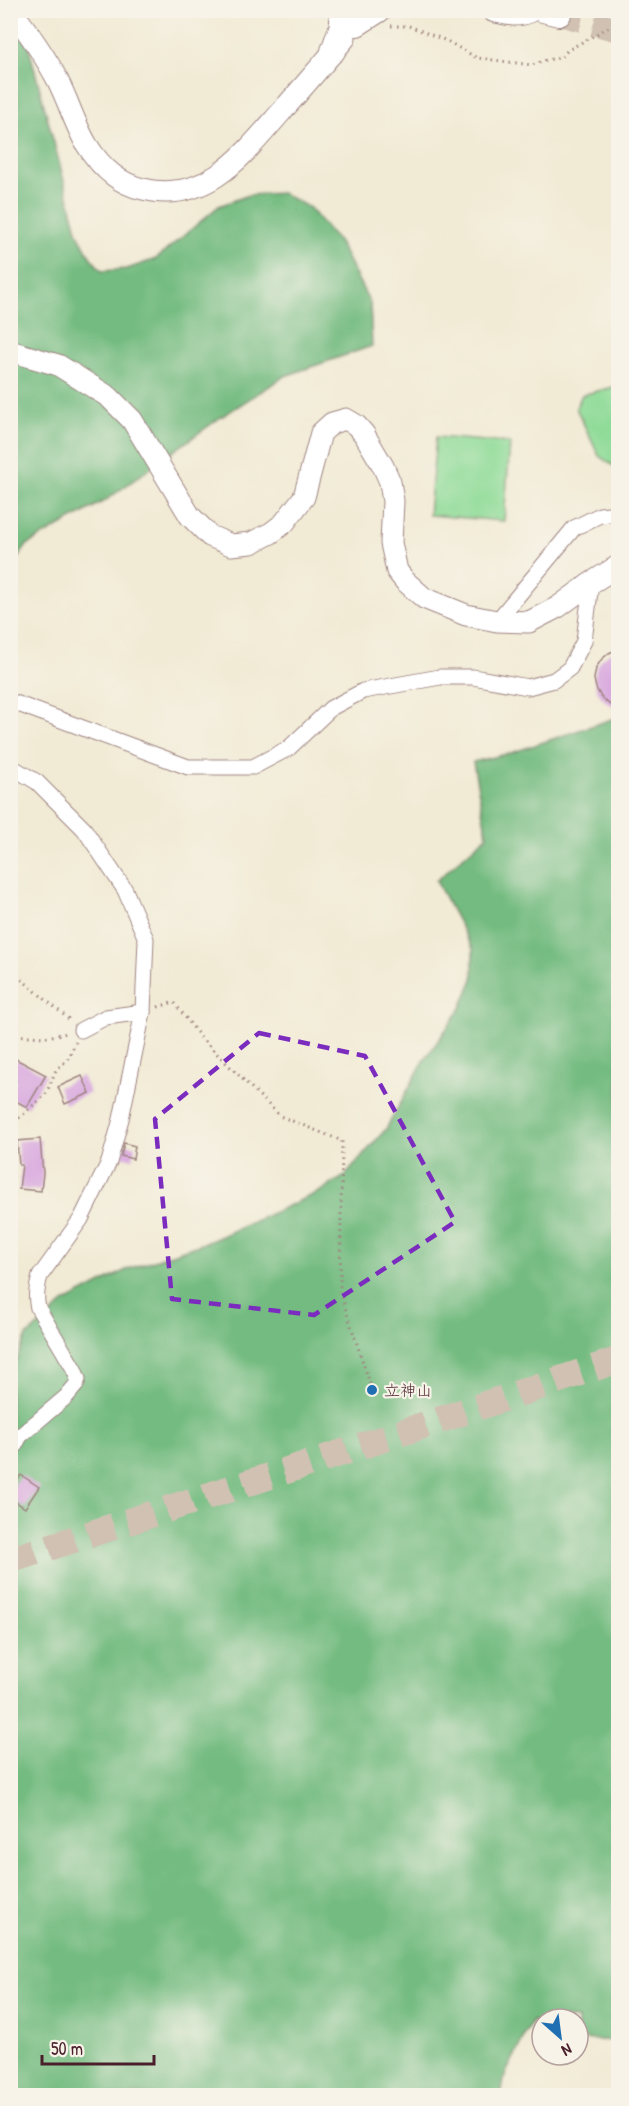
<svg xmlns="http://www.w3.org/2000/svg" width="629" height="2106" font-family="'Patrick Hand','Klee One',sans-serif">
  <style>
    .green { fill: #8fdb98; stroke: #6c7d62; stroke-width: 1.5 }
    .forest { fill: #73bb80; stroke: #5e6d56; stroke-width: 1.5 }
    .building { fill: #d6a1de }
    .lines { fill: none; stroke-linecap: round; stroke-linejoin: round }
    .primary-tunnel { stroke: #d0c1b2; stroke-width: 24; stroke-dasharray: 24 12; stroke-linecap: butt }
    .highway-tunnel { stroke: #d0c1b2; stroke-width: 27; stroke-dasharray: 27 14; stroke-linecap: butt }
    .street-casing { stroke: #9e8480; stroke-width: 17 }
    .secondary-casing { stroke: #9e8480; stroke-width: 23 }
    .primary-casing { stroke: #9e8480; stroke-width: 26 }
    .path { stroke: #9e8480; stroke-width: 3; stroke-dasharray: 1.5 4.5; stroke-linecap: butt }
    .street { stroke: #fff; stroke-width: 15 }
    .secondary { stroke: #fff; stroke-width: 21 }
    .primary { stroke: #fff; stroke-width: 24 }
    .marked { fill: none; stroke: #7b2cbf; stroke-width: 4.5; stroke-dasharray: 12 8; stroke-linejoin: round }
    .poi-dot { fill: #1f6fb2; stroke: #f7f3e8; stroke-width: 2 }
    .labels { text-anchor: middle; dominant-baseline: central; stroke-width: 4.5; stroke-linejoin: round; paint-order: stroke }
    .poi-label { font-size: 16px; fill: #4a1f2b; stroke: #f7f3e8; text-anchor: start }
  </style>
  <rect width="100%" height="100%" fill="#f7f3e8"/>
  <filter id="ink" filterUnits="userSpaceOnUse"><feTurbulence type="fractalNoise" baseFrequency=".0167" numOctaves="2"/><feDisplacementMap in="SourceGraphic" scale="12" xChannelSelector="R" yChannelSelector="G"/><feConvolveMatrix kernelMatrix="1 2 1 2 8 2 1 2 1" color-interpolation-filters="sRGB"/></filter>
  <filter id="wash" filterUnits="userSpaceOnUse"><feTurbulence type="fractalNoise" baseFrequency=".008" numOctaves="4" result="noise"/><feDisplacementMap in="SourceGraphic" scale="24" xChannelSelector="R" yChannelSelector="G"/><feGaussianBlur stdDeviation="1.35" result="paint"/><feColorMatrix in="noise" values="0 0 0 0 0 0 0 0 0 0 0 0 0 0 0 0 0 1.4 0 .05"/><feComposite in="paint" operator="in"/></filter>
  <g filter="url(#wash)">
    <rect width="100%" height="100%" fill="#f1ead4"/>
    <g class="green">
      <path d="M 618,386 L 618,469 L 599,456 L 576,408 L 582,395 Z"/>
      <path d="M 436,437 L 510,443 L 504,521 L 429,515 Z"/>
    </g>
    <g class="forest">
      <path d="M 10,11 L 21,18 L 78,234 L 91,258 L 102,271 L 127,269 L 156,259 L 219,206 L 249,195 L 282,193 L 310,208 L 339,243 L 370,303 L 372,346 L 285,376 L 221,417 L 106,500 L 28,544 L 11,567 Z"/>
      <path d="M 618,717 L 618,2041 L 578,2039 L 578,2019 L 542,2019 L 542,2025 L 532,2021 L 505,2075 L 501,2095 L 11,2095 L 10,1374 L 27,1336 L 65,1302 L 128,1269 L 213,1240 L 321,1191 L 345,1176 L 386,1129 L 425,1059 L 460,1010 L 473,979 L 473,949 L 436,881 L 487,836 L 473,762 L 511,753 Z"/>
    </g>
    <g id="blocks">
      <g class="building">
        <path d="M 618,649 L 618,707 L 609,704 L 601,697 L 596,688 L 594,679 L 596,668 L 601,660 L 609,653 Z"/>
        <path d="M 10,1056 L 46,1075 L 27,1107 L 10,1098 L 10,1091 L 16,1081 L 10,1079 Z"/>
        <path d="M 82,1076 L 90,1093 L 65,1104 L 58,1087 Z"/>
        <path d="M 40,1139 L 43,1173 L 41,1191 L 19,1189 L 22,1165 L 19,1165 L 17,1141 Z"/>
        <path d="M 124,1143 L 135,1146 L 133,1159 L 121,1156 Z"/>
        <path d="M 21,1475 L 39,1487 L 25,1508 L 10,1498 L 10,1490 Z"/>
      </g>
    </g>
  </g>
  <g filter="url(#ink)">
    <use href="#blocks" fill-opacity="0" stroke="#9e8480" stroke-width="1.5"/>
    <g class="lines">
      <path class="primary-tunnel" d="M 559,14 L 618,30"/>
      <path class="highway-tunnel" d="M 10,1560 L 344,1452 L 618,1360"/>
      <defs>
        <g id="street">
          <path d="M 497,621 L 574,528 L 600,515 L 618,513"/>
          <path d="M 10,701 L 188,767 L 253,767 L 289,748 L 331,708 L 363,691 L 440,677 L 473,677 L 528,687 L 554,680 L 570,668 L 584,641 L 591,583"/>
          <path d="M 10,766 L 37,782 L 84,829 L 125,890 L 146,939 L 143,1012 L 121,1119 L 109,1162 L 81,1219 L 40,1276 C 37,1287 35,1297 38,1308 L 74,1369 L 78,1379 L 76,1385 L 66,1397 L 20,1436 L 10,1455"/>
          <path d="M 81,1030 L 106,1017 L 143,1012"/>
        </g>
        <g id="secondary">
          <path d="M 11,10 C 28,32 44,54 57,79 C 68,100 75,125 87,145 C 100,166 119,184 143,189 C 207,205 245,153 282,111 C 303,87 324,63 345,38"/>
          <path d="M 10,351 L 58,365 L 109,397 L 132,420 L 190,516 L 210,536 L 231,545 L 251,543 L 271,533 L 284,523 L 304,497 L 321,433 L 332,423 L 346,419 L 356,425 L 364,434 L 383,466 L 390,482 L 393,501 L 391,543 L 397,571 L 405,581 L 424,598 L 466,615 L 497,621 L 529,622 L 558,607 L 591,583 L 618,566"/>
        </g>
        <g id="primary">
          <path d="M 494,10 C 507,13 517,16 530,10"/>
          <path d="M 543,10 L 559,14"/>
          <path d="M 357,24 L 379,10"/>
          <path d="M 333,51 L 342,25 L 342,10"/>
        </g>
      </defs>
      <use href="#street" class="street-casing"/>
      <use href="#secondary" class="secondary-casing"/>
      <use href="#primary" class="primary-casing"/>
      <g class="path">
        <path d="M 391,26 L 409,26 L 447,41 L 477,58 L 532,65 L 546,60 L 560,58 L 568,50 L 618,22"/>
        <path d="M 10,976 L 21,979 L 71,1021"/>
        <path d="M 158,1007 L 174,1002 L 201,1038 L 280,1116 L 342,1141 L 340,1292 L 372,1390"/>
        <path d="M 10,1035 L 46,1037 L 68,1033"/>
        <path d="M 10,1126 L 46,1094 L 56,1070 L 67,1060 L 76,1042"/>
      </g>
      <use href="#street" class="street"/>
      <use href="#secondary" class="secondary"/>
      <use href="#primary" class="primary"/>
    </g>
  </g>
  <path class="marked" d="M 259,1033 L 365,1056 L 455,1222 L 314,1315 L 172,1299 L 155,1119 Z"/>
  <circle class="poi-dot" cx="372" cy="1390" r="6"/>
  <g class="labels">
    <g class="poi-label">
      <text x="384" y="1390">立神山</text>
    </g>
  </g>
  <rect width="629" height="2106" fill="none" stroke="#f7f3e8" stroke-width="36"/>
  <g transform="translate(560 2037) rotate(152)"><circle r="28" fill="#f7f3e8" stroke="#b29e9c" stroke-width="1.5"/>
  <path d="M0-4.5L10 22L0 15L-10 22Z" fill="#1f6fb2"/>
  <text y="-9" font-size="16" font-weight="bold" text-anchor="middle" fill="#4a1f2b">N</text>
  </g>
  <path d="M42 2055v9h112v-9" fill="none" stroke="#4a1f2b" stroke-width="3"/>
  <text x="51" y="2055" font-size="18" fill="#4a1f2b" stroke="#f7f3e8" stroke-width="4.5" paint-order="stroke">50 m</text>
</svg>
